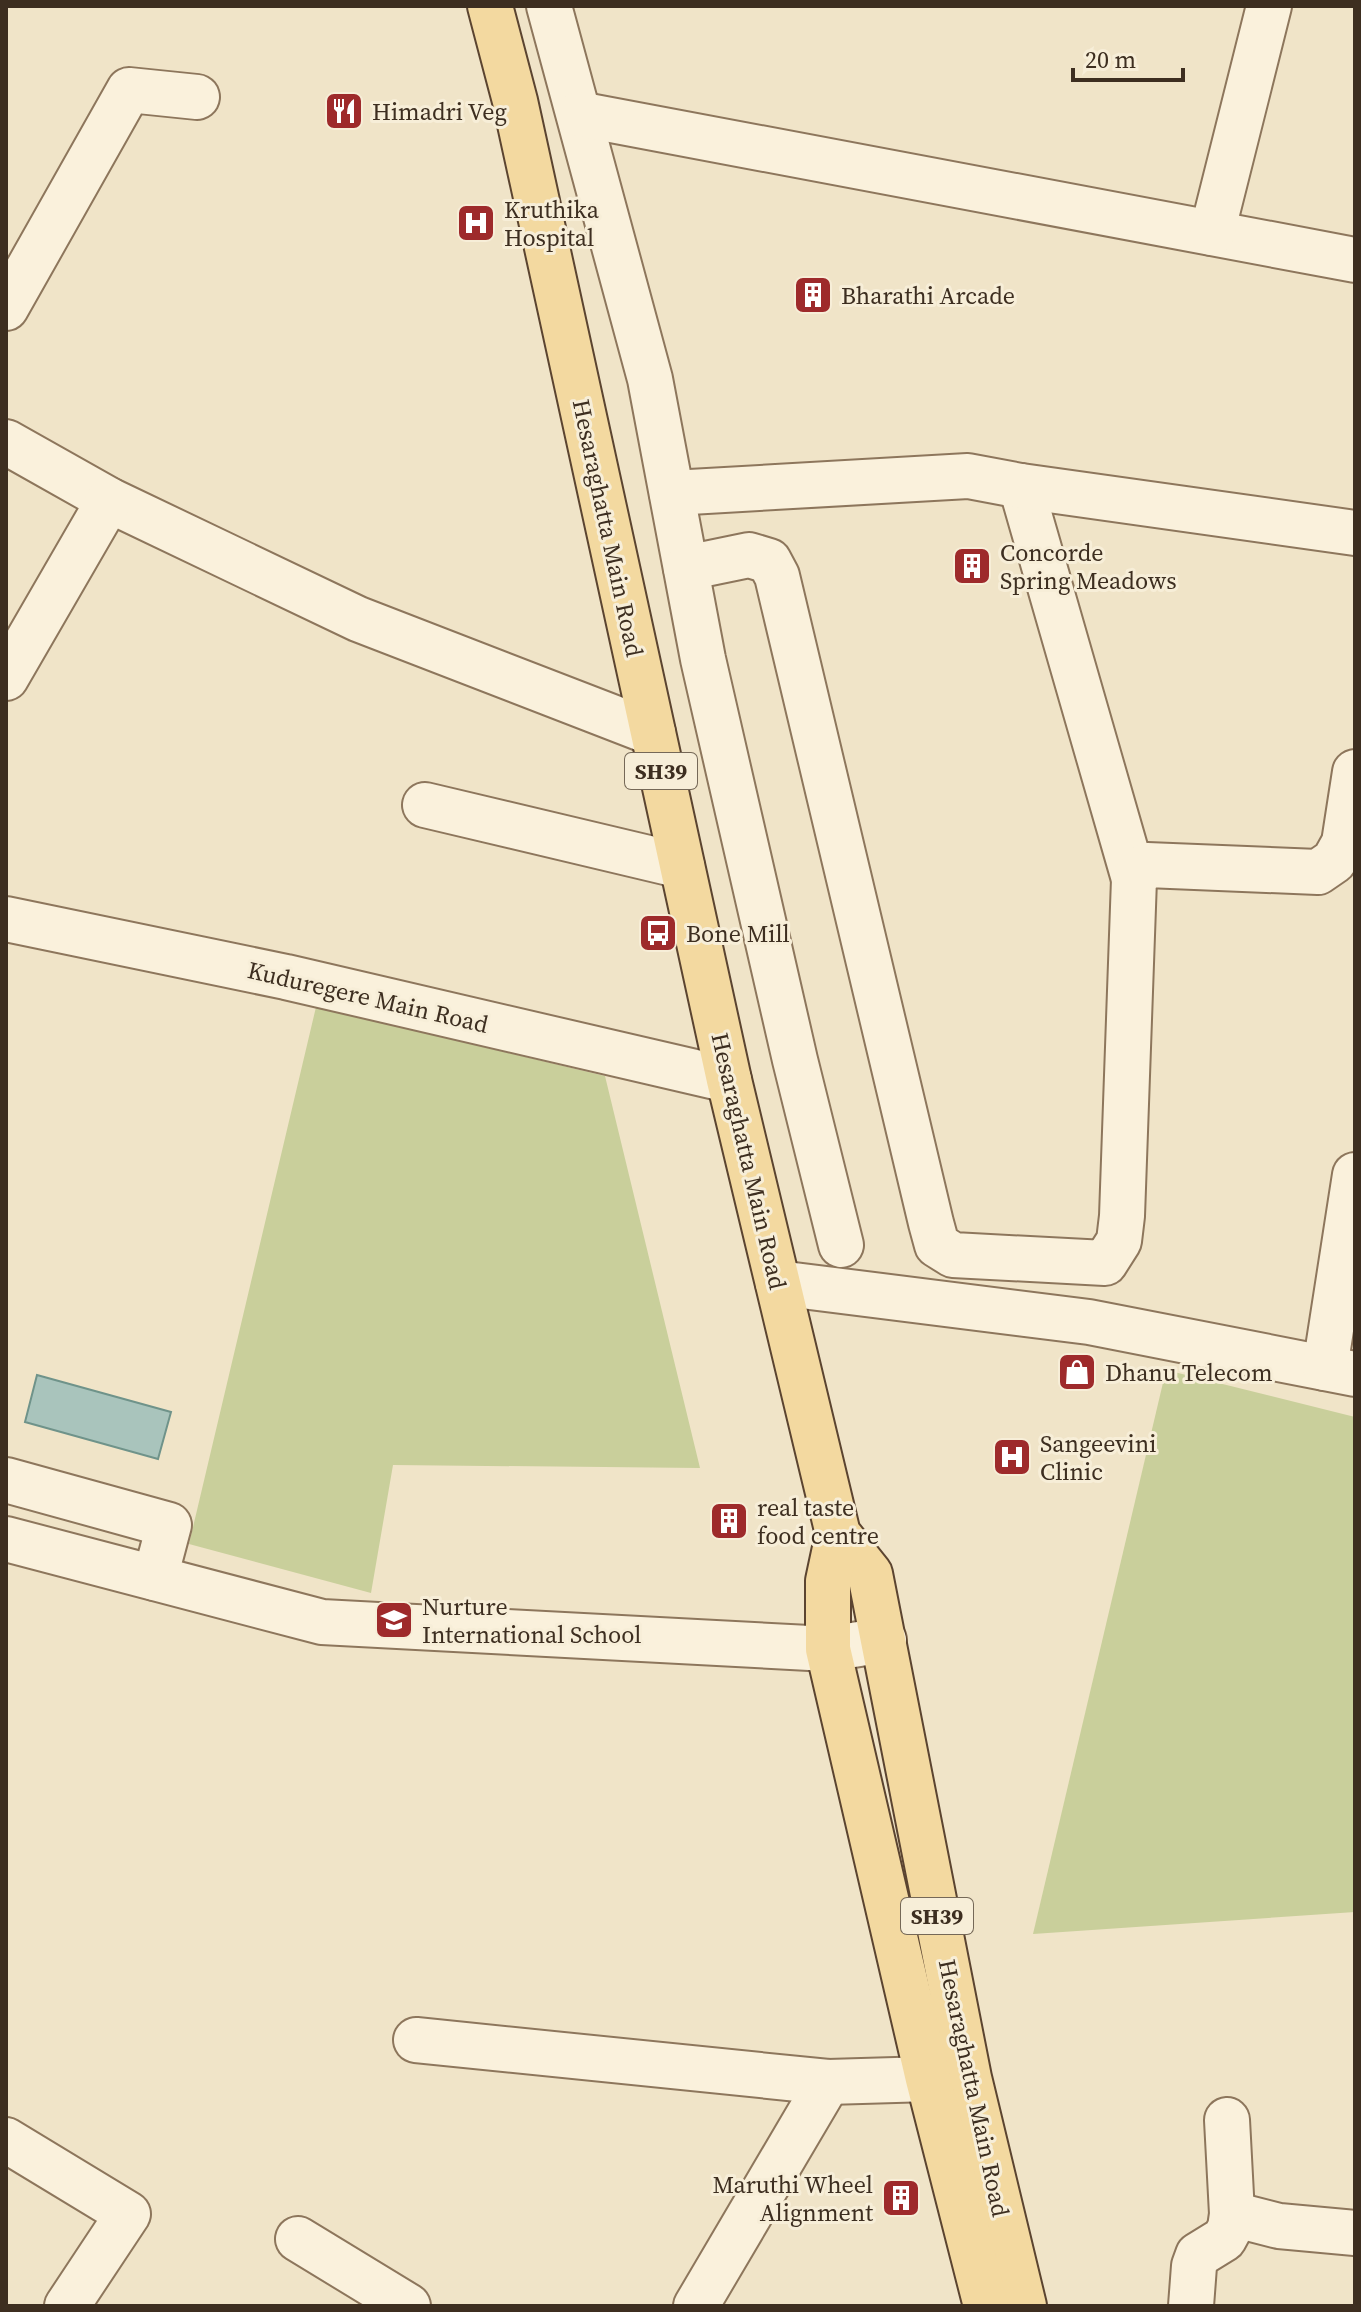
<svg xmlns="http://www.w3.org/2000/svg" width="1361" height="2312" font-family="'Source Serif 4',serif">
  <style>
    .green { fill: #c9cf9b }
    .water { fill: #a9c4bc; stroke: #6f938a; stroke-width: 2 }
    .lines { fill: none; stroke-linecap: round; stroke-linejoin: round }
    .minor-casing { stroke: #8d765c; stroke-width: 48 }
    .major-casing { stroke: #5b4430; stroke-width: 48 }
    .minor { stroke: #faf1dc; stroke-width: 44 }
    .major { stroke: #f3d9a0; stroke-width: 44 }
    .labels { text-anchor: middle; dominant-baseline: central; stroke-width: 6; stroke-linejoin: round; paint-order: stroke }
    .shield { fill: #f7eed8; stroke: #756857; stroke-width: 2 }
    .shield-label { font-size: 22px; font-weight: bold; fill: #3d2e20 }
    .poi-label { font-size: 24px; fill: #3d2e20; stroke: #f7eed8; text-anchor: start }
    .street-label { font-size: 24px; fill: #3d2e20; stroke: #f7eed8 }
  </style>
  <rect width="100%" height="100%" fill="#f0e4c8"/>
  <g class="green">
    <path d="M 316,1007 L 605,1076 L 700,1468 L 393,1465 L 371,1593 L 189,1544 Z"/>
    <path d="M 1166,1370 L 1355,1417 L 1355,1912 L 1033,1934 Z"/>
  </g>
  <path class="water" d="M 37,1375 L 171,1412 L 158,1459 L 25,1422 Z"/>
  <g class="lines">
    <defs>
      <g id="minor">
        <path d="M 549,6 L 650,379 L 703,659 L 795,1060 L 841,1245"/>
        <path d="M 579,114 L 1355,260"/>
        <path d="M 1212,233 L 1269,6"/>
        <path d="M 6,308 L 129,90 L 197,97"/>
        <path d="M 6,442 L 109,500 L 358,619 L 653,733"/>
        <path d="M 1021,486 L 1134,879"/>
        <path d="M 672,493 L 968,476 L 1021,486 L 1355,533"/>
        <path d="M 686,568 L 749,555 L 769,561 L 777,576 L 931,1223 L 937,1245 L 953,1255 L 1105,1263 L 1119,1241 L 1122,1216 L 1134,879 L 1147,865 L 1318,872 L 1334,861 L 1344,843 L 1355,772"/>
        <path d="M 6,678 L 109,500"/>
        <path d="M 425,805 L 682,866"/>
        <path d="M 6,919 L 286,977 L 729,1080"/>
        <path d="M 778,1283 L 1089,1322 L 1355,1374"/>
        <path d="M 1325,1368 L 1355,1175"/>
        <path d="M 6,1480 L 169,1525 L 155,1578"/>
        <path d="M 6,1539 L 322,1622 L 828,1649 L 884,1640"/>
        <path d="M 416,2040 L 828,2082 L 963,2078"/>
        <path d="M 6,2140 L 128,2214 L 67,2306"/>
        <path d="M 1232,2214 L 1279,2226 L 1355,2233"/>
        <path d="M 298,2239 L 408,2306"/>
        <path d="M 696,2306 L 828,2082"/>
        <path d="M 1191,2306 L 1194,2266 L 1198,2255 L 1224,2239 L 1230,2228 L 1232,2214 L 1227,2120"/>
      </g>
      <g id="major">
        <path d="M 490,6 L 515,101 L 729,1080 L 838,1534 L 870,1574 L 969,2078 L 1024,2306"/>
        <path d="M 838,1534 L 828,1581 L 828,1649 L 928,2079 L 986,2306"/>
      </g>
    </defs>
    <use href="#minor" class="minor-casing"/>
    <use href="#major" class="major-casing"/>
    <use href="#minor" class="minor"/>
    <use href="#major" class="major"/>
  </g>
  <defs>
    <symbol id="restaurant-square" viewBox="-11 -11 22 22"><rect x="-9" y="-9" width="18" height="18" rx="4" fill="#9e2a2b" stroke="#f7eed8"/><path d="M-5-6h1v4h1v-4h1v4h1v-4h1v5L-1.5 .5V6h-2V.5L-5-1ZM5-6V6H3V1.5H1.5Q1.5-4 5-6Z" fill="#fff"/></symbol>
    <symbol id="hospital-square" viewBox="-11 -11 22 22"><rect x="-9" y="-9" width="18" height="18" rx="4" fill="#9e2a2b" stroke="#f7eed8"/><path d="M-5-5h3v3.5h4V-5h3V5h-3V1.5h-4V5h-3Z" fill="#fff"/></symbol>
    <symbol id="building-square" viewBox="-11 -11 22 22"><rect x="-9" y="-9" width="18" height="18" rx="4" fill="#9e2a2b" stroke="#f7eed8"/><path d="M-4-6H4V6H1V3H-1V6H-4ZM-2.5-4.3h1.7v1.8h-1.7ZM.8-4.3h1.7v1.8H.8ZM-2.5-1h1.7V.8h-1.7ZM.8-1h1.7V.8H.8Z" fill="#fff"/></symbol>
    <symbol id="bus-square" viewBox="-11 -11 22 22"><rect x="-9" y="-9" width="18" height="18" rx="4" fill="#9e2a2b" stroke="#f7eed8"/><path d="M-5-6H5V4H4V6H2V4H-2V6H-4V4H-5ZM-3.5-4V0h7V-4ZM-3.5 1.2v1.5H-2V1.2ZM2 1.2v1.5H3.5V1.2Z" fill="#fff"/></symbol>
    <symbol id="shop-square" viewBox="-11 -11 22 22"><rect x="-9" y="-9" width="18" height="18" rx="4" fill="#9e2a2b" stroke="#f7eed8"/><path d="M-5-2.5h2.3a2.7 3.5 0 0 1 5.4 0H5L5.5 6h-11ZM-1.5-2.5h3a1.5 2.3 0 0 0-3 0Z" fill="#fff"/></symbol>
    <symbol id="school-square" viewBox="-11 -11 22 22"><rect x="-9" y="-9" width="18" height="18" rx="4" fill="#9e2a2b" stroke="#f7eed8"/><path d="M0-5L7-2L0 1L-7-2ZM-4 1L0 2.5L4 1V4Q0 6-4 4Z" fill="#fff"/></symbol>
  </defs>
  <g fill-rule="evenodd">
    <use href="#restaurant-square" x="322" y="89" width="44" height="44"/>
    <use href="#hospital-square" x="454" y="201" width="44" height="44"/>
    <use href="#building-square" x="791" y="273" width="44" height="44"/>
    <use href="#building-square" x="950" y="544" width="44" height="44"/>
    <use href="#bus-square" x="636" y="911" width="44" height="44"/>
    <use href="#shop-square" x="1055" y="1350" width="44" height="44"/>
    <use href="#hospital-square" x="990" y="1435" width="44" height="44"/>
    <use href="#building-square" x="707" y="1499" width="44" height="44"/>
    <use href="#school-square" x="372" y="1598" width="44" height="44"/>
    <use href="#building-square" x="879" y="2176" width="44" height="44"/>
  </g>
  <g class="labels">
    <g class="shield">
      <rect x="625" y="753" width="72" height="36" rx="6"/>
      <rect x="901" y="1898" width="72" height="36" rx="6"/>
    </g>
    <g class="shield-label">
      <text x="661" y="771">SH39</text>
      <text x="937" y="1916">SH39</text>
    </g>
    <g class="poi-label">
      <text x="372" y="111">Himadri Veg</text>
      <text x="504" y="209">Kruthika<tspan x="504" dy="28">Hospital</tspan></text>
      <text x="841" y="295">Bharathi Arcade</text>
      <text x="1000" y="552">Concorde<tspan x="1000" dy="28">Spring Meadows</tspan></text>
      <text x="686" y="933">Bone Mill</text>
      <text x="1105" y="1372">Dhanu Telecom</text>
      <text x="1040" y="1443">Sangeevini<tspan x="1040" dy="28">Clinic</tspan></text>
      <text x="757" y="1507">real taste<tspan x="757" dy="28">food centre</tspan></text>
      <text x="422" y="1606">Nurture<tspan x="422" dy="28">International School</tspan></text>
      <text x="873" y="2184" text-anchor="end">Maruthi Wheel<tspan x="873" dy="28">Alignment</tspan></text>
    </g>
    <g class="street-label">
      <text transform="translate(608 528) rotate(78)">Hesaraghatta Main Road</text>
      <text transform="translate(368 997) rotate(13)">Kuduregere Main Road</text>
      <text transform="translate(749 1161) rotate(77)">Hesaraghatta Main Road</text>
      <text transform="translate(974 2088) rotate(78)">Hesaraghatta Main Road</text>
    </g>
  </g>
  <rect width="1361" height="2312" fill="none" stroke="#3d2e20" stroke-width="16"/>
  <path d="M1073 68v12h110v-12" fill="none" stroke="#3d2e20" stroke-width="4"/>
  <text x="1085" y="68" font-size="24" fill="#3d2e20" stroke="#f7eed8" stroke-width="6" paint-order="stroke">20 m</text>
</svg>
